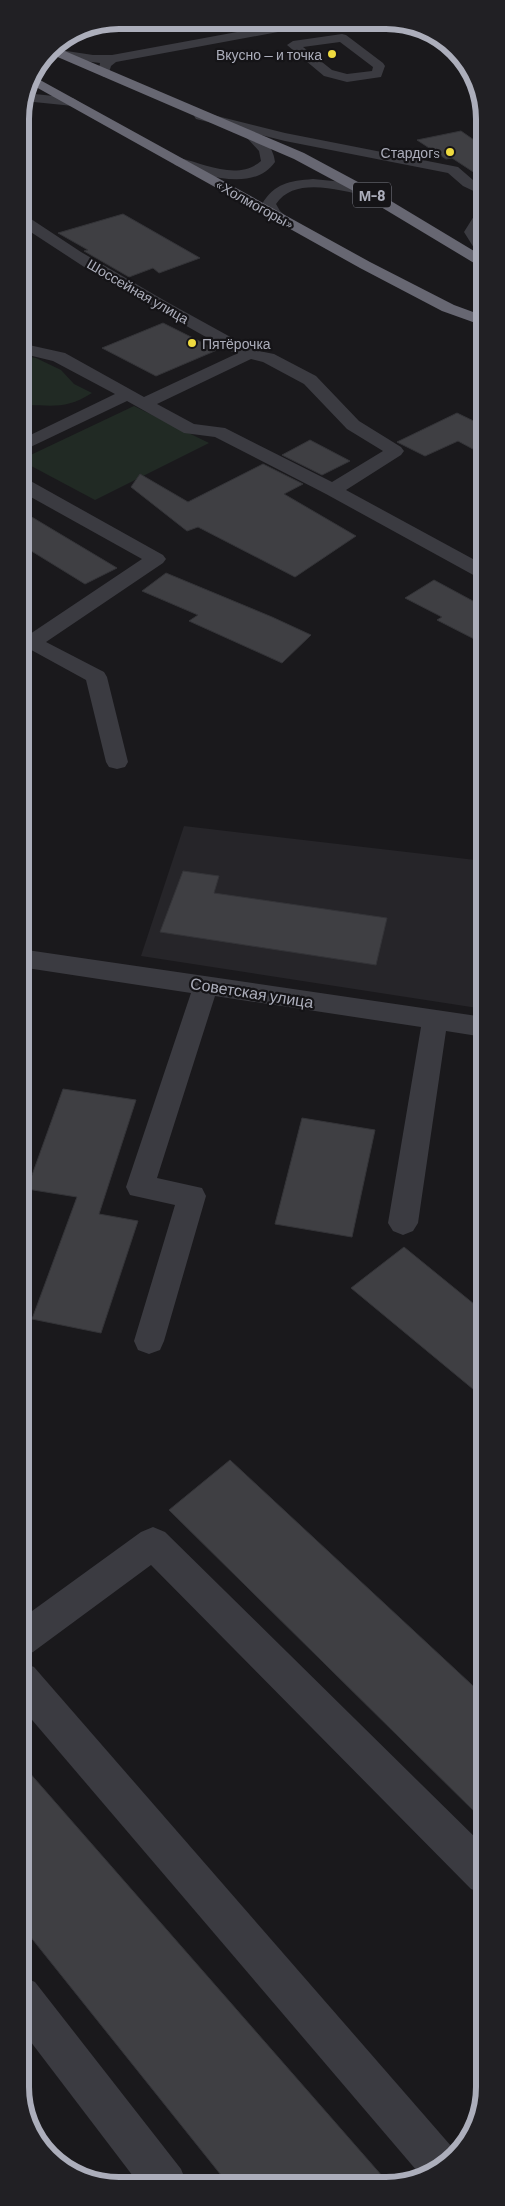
<svg xmlns="http://www.w3.org/2000/svg" width="505" height="2206" font-family="Barlow,sans-serif">
  <style>
    .built { fill: #262529 }
    .green { fill: #212a24 }
    .building { fill: #3f3f43; stroke: #343438 }
    .lines { fill: none; stroke-linecap: round; stroke-linejoin: round }
    .minor { fill: #3b3b41; fill-rule: evenodd }
    .highway { fill: #676772; fill-rule: evenodd }
    .poi-dot { fill: #eeda3f; stroke: #151417; stroke-width: 2 }
    .labels { text-anchor: middle; dominant-baseline: central; stroke-width: 4.5; stroke-linejoin: round; paint-order: stroke }
    .far-poi-label { font-size: 14px; fill: #acaebb; stroke: #151417; text-anchor: end }
    .far-street-label { font-size: 14px; fill: #acaebb; stroke: #151417 }
    .shield { fill: #151417; stroke: #7f808a; stroke-width: 1 }
    .shield-label { font-size: 15px; font-weight: bold; fill: #acaebb }
    .street-label { font-size: 16px; fill: #acaebb; stroke: #151417 }
    .rim { fill: none; stroke: #acaebb; stroke-width: 6 }
  </style>
  <rect width="100%" height="100%" fill="#1a191c"/>
  <path class="built" d="M 184,826 L 484,861 L 484,1009 L 141,956 Z"/>
  <g class="green">
    <path d="M 20,355 L 36,358 L 61,370 L 74,384 L 92,393 C 68,408 56,406 29,405 L 20,396 Z"/>
    <path d="M 134,406 L 209,443 L 95,500 L 20,460 Z"/>
  </g>
  <g class="building">
    <path d="M 461,131 L 484,147 L 484,179 L 452,158 L 446,159 L 417,140 Z"/>
    <path d="M 123,214 L 200,258 L 159,273 L 153,268 L 129,277 L 84,251 L 88,250 L 58,233 Z"/>
    <path d="M 163,323 L 217,350 L 156,376 L 102,348 Z"/>
    <path d="M 457,413 L 484,426 L 484,455 L 458,441 L 425,456 L 397,442 Z"/>
    <path d="M 310,440 L 350,461 L 322,475 L 282,455 Z"/>
    <path d="M 263,464 L 303,484 L 284,494 L 356,536 L 295,577 L 198,527 L 187,531 L 131,487 L 140,474 L 188,502 Z"/>
    <path d="M 20,510 L 117,568 L 85,584 L 20,544 Z"/>
    <path d="M 166,573 L 272,617 L 311,635 L 282,663 L 189,621 L 198,615 L 142,591 Z"/>
    <path d="M 434,580 L 484,607 L 484,644 L 437,620 L 442,617 L 405,598 Z"/>
    <path d="M 183,871 L 219,876 L 214,893 L 387,918 L 376,965 L 160,932 Z"/>
    <path d="M 63,1089 L 136,1100 L 99,1214 L 138,1221 L 101,1333 L 32,1319 L 77,1197 L 27,1189 Z"/>
    <path d="M 302,1118 L 375,1130 L 352,1237 L 275,1224 Z"/>
    <path d="M 404,1247 L 485,1313 L 485,1399 L 351,1288 Z"/>
    <path d="M 230,1460 L 485,1697 L 485,1822 L 169,1510 Z"/>
    <path d="M 21,1763 L 390,2185 L 229,2185 L 21,1925 Z"/>
  </g>
  <g class="lines">
    <g class="minor">
      <path d="M 291,22 L 316,22 L 310,26 L 116,62 L 111,66 L 108,76 L 104,77 L 98,73 L 100,63 L 60,58 L 54,54 L 60,50 L 93,55 L 112,55 Z"/>
      <path d="M 342,34 L 346,35 L 383,63 L 385,66 L 381,77 L 347,82 L 324,76 L 287,45 L 293,41 ZM 340,42 L 373,67 L 372,71 L 347,74 L 332,70 L 303,47 Z"/>
      <path d="M 25,93 L 73,98 L 79,102 L 73,106 L 24,101 Z"/>
      <path d="M 201,112 L 285,133 L 458,167 L 473,180 L 484,186 L 484,196 L 463,186 L 448,173 L 285,141 L 196,119 L 194,116 Z"/>
      <path d="M 254,134 C 266,137 274,151 275,162 C 253,193 204,175 175,165 L 173,162 L 180,158 C 205,164 238,181 261,161 L 259,151 L 247,138 Z"/>
      <path d="M 313,179 L 343,182 L 371,189 L 373,192 L 366,196 C 340,190 294,176 276,204 L 280,211 L 288,218 L 286,221 C 273,224 267,215 262,204 C 275,183 289,181 313,179 Z"/>
      <path d="M 484,207 L 484,222 L 478,232 L 484,241 L 484,258 L 479,256 L 464,232 L 479,208 Z"/>
      <path d="M 20,214 L 25,215 L 81,252 L 167,302 L 254,350 L 274,354 L 316,376 L 359,421 L 401,447 L 404,451 L 401,455 L 346,490 L 484,565 L 484,579 L 477,577 L 326,494 L 215,437 L 184,433 L 127,401 L 20,452 L 20,440 L 115,394 L 53,361 L 20,353 L 20,343 L 65,353 L 144,397 L 236,354 L 98,276 L 20,225 ZM 251,359 L 263,362 L 304,384 L 347,429 L 383,451 L 332,482 L 225,428 L 194,424 L 157,404 Z"/>
      <path d="M 20,478 L 27,479 L 163,555 L 166,559 L 163,563 L 46,642 L 104,672 L 107,677 L 128,762 L 125,767 L 117,769 L 109,767 L 106,762 L 86,680 L 24,646 L 21,642 L 24,638 L 142,559 L 20,491 Z"/>
      <path d="M 20,949 L 484,1017 L 484,1037 L 446,1031 L 418,1223 L 413,1231 L 403,1235 L 393,1231 L 388,1223 L 421,1027 L 215,996 L 157,1178 L 202,1188 L 206,1196 L 164,1341 L 160,1350 L 149,1354 L 138,1350 L 134,1341 L 175,1205 L 130,1195 L 126,1187 L 191,993 L 20,967 Z"/>
      <path d="M 153,1527 L 165,1532 L 485,1847 L 485,1894 L 471,1889 L 151,1565 L 33,1652 L 21,1657 L 21,1619 L 141,1532 Z"/>
      <path d="M 21,1662 L 34,1667 L 458,2154 L 430,2176 L 423,2178 L 21,1707 Z"/>
      <path d="M 21,1976 L 35,1982 L 181,2169 L 187,2184 L 139,2184 L 21,2029 Z"/>
    </g>
    <g class="highway">
      <path d="M 53,46 L 304,153 L 371,189 L 484,257 L 484,268 L 479,266 L 361,195 L 294,159 L 46,52 Z"/>
      <path d="M 31,75 L 370,262 L 454,305 L 484,316 L 484,326 L 442,311 L 360,268 L 27,82 Z"/>
    </g>
  </g>
  <g class="poi-dot">
    <circle cx="332" cy="54" r="5"/>
    <circle cx="450" cy="152" r="5"/>
    <circle cx="192" cy="343" r="5"/>
  </g>
  <g class="labels">
    <g class="far-poi-label">
      <text x="322" y="54">Вкусно — и точка</text>
      <text x="440" y="152">Стардогs</text>
      <text x="202" y="343" text-anchor="start">Пятёрочка</text>
    </g>
    <g class="far-street-label">
      <text transform="translate(255 204) rotate(29)">«Холмогоры»</text>
      <text transform="translate(138 291) rotate(30)">Шоссейная улица</text>
    </g>
    <rect class="shield" x="353" y="182.5" width="38" height="25" rx="4"/>
    <g class="shield-label">
      <text x="372" y="195">М-8</text>
    </g>
    <g class="street-label">
      <text transform="translate(252 992) rotate(9)">Советская улица</text>
    </g>
  </g>
  <path d="M0 0H505V2206H0ZM119 29H386A90 90 0 0 1 476 119V2087A90 90 0 0 1 386 2177H119A90 90 0 0 1 29 2087V119A90 90 0 0 1 119 29Z" fill="#212024" fill-rule="evenodd"/>
  <path class="rim" d="M119 29H386A90 90 0 0 1 476 119V2087A90 90 0 0 1 386 2177H119A90 90 0 0 1 29 2087V119A90 90 0 0 1 119 29Z"/>
</svg>
